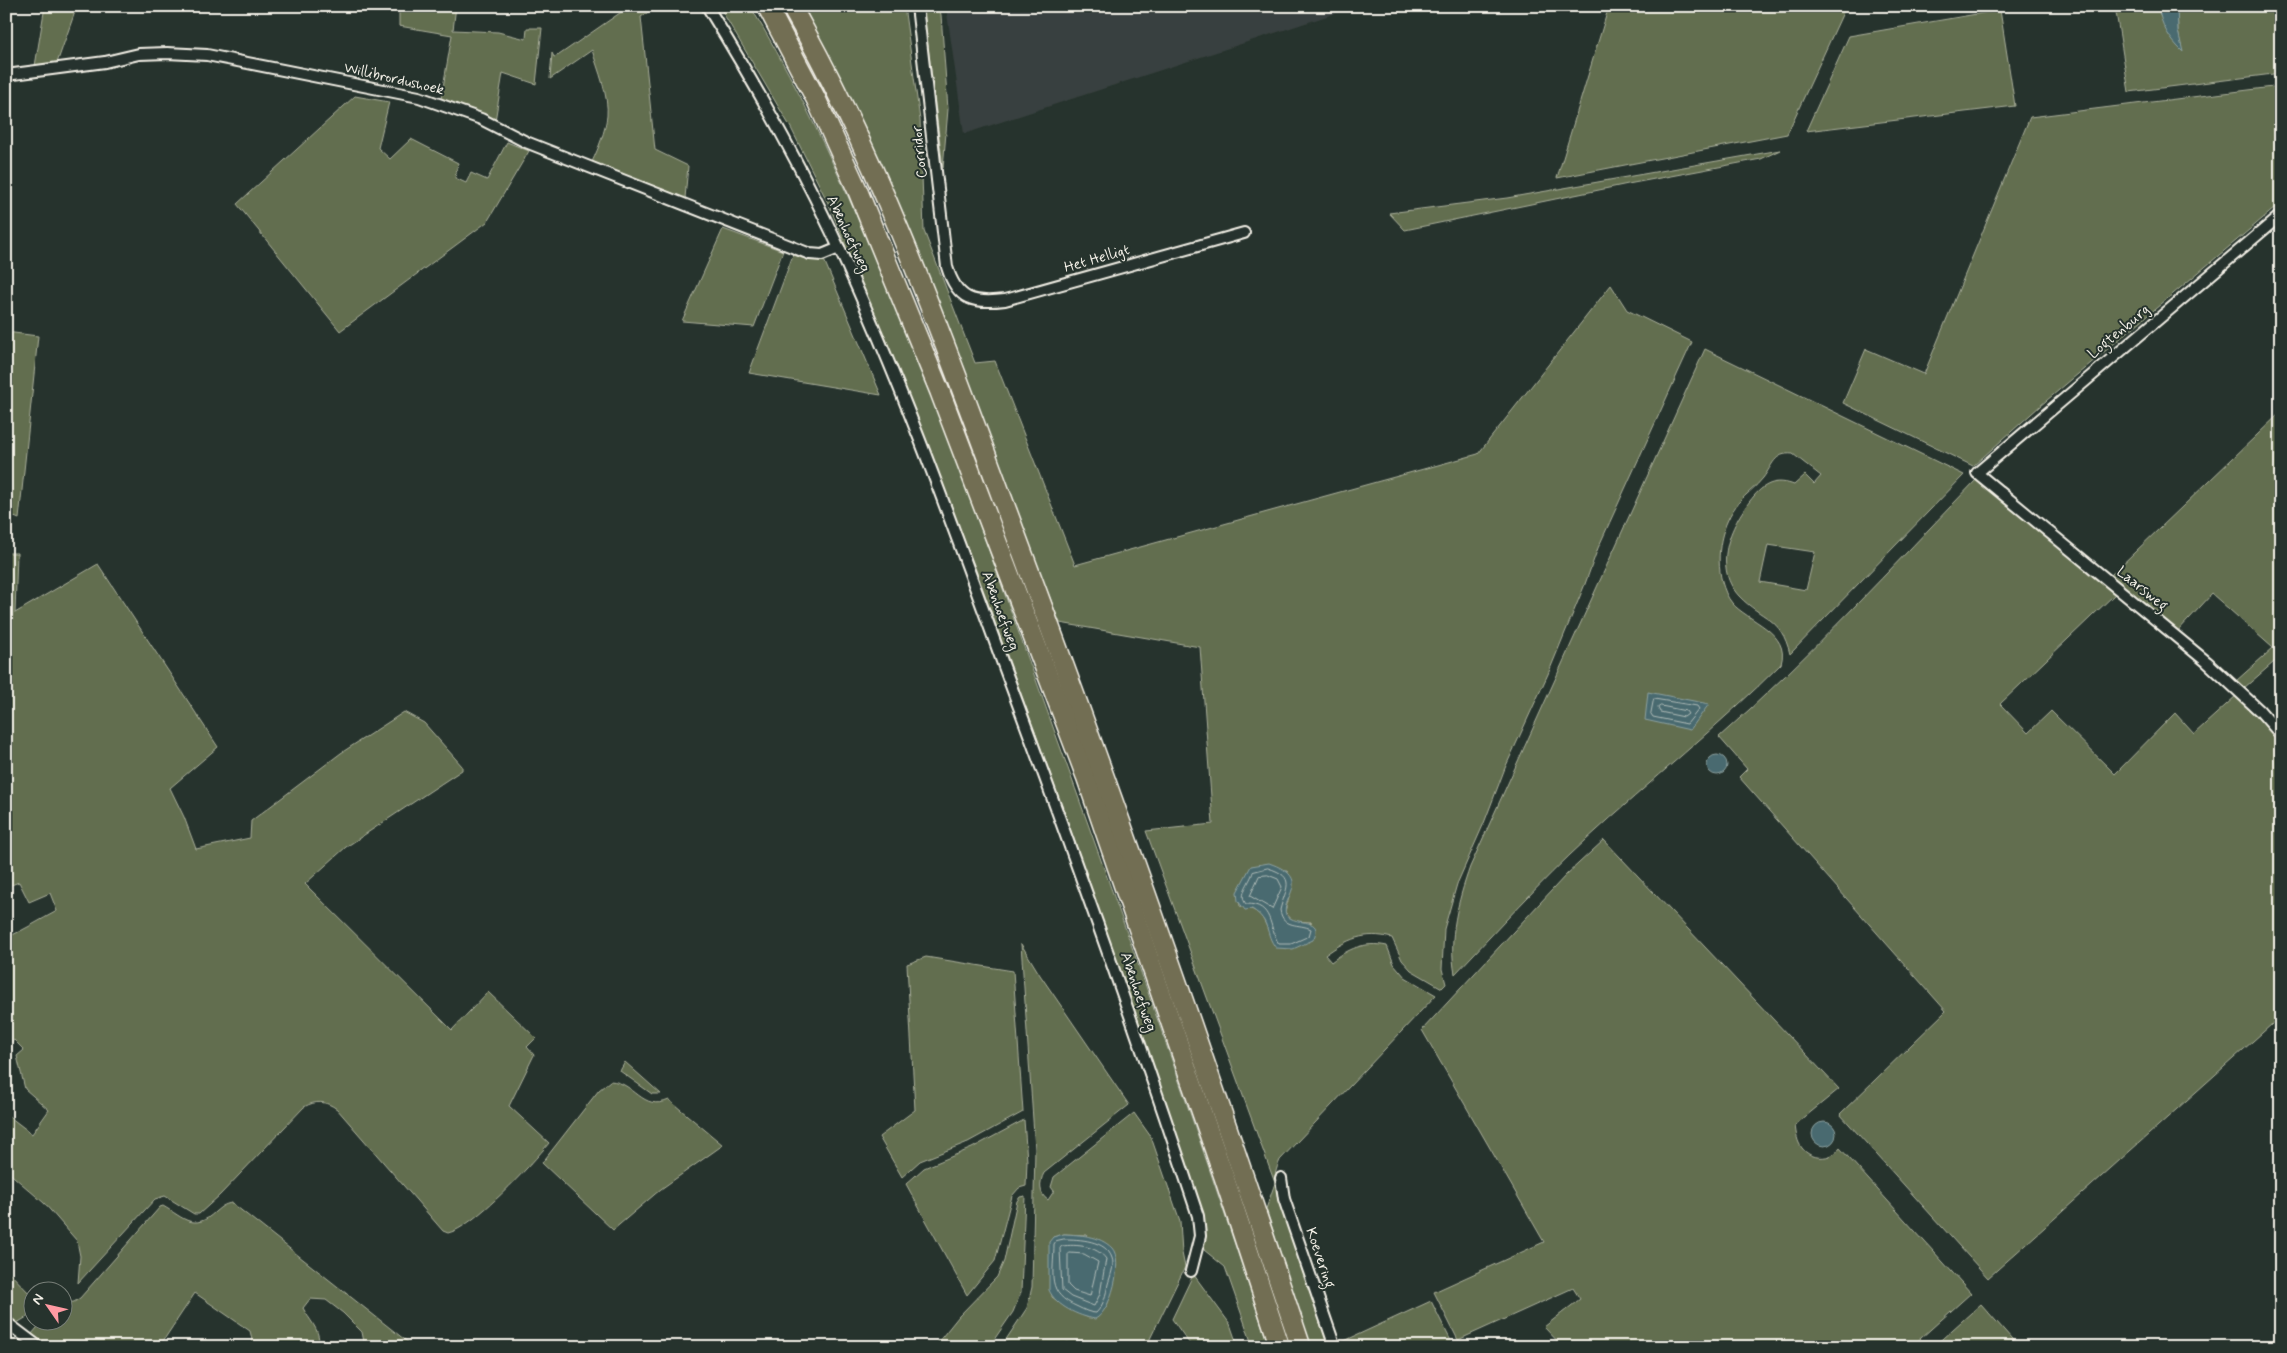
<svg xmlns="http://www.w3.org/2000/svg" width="2287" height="1353" font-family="Mynerve,sans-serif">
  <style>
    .built { fill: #38403f }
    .green { fill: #626e50; stroke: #abb09c; fill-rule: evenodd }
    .water { fill: #496b70; stroke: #8da1a0 }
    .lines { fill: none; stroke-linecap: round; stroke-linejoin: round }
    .shore { stroke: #b0bbb8; stroke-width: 1 }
    .minor-casing { stroke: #f4f1e8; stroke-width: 14 }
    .motorway-casing { stroke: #f4f1e8; stroke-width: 22 }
    .minor { stroke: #26332d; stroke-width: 10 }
    .motorway { stroke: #726e52; stroke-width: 19 }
    .labels { text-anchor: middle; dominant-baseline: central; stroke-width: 4; stroke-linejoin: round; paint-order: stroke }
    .street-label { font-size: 15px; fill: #f4f1e8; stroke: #26332d }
  </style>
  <rect width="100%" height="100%" fill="#26332d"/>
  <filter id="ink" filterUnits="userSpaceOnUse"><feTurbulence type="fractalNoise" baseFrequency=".02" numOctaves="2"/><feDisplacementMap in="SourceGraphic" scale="10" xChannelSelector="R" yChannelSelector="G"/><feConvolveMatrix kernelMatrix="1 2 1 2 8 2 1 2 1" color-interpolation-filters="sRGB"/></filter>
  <g filter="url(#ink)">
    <path class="built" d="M 946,6 L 1358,6 L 964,134 Z"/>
    <g class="green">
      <path d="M 45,6 L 77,6 L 57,63 L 35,66 Z"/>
      <path d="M 399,6 L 456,6 L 453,30 L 498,32 L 526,39 L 527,28 L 542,28 L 536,84 L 503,73 L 495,121 L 441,99 L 452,35 L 399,26 Z"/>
      <path d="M 630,6 L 657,6 L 641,17 L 655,150 L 688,166 L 685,198 L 592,162 C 599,147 605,132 607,116 C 609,96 598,70 592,50 L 550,79 L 552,53 L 554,57 L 559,55 Z"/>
      <path d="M 719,6 L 750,6 C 787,66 817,129 846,192 C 907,326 958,464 1008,603 C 1098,850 1187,1097 1269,1347 L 1253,1347 L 1225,1267 L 1204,1250 L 1204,1219 L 1197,1194 L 1075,842 L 976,570 L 940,479 L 830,207 L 791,128 Z"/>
      <path d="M 804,6 L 904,6 L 920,120 L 924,231 L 975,363 L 995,361 L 1075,565 L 1478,454 L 1611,285 L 1627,310 L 1692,342 L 1598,548 L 1585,584 L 1548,674 L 1505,768 L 1484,823 L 1457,884 L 1444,929 L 1442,969 L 1446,984 L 1442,988 L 1411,970 L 1402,960 L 1392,938 C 1365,931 1347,939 1325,955 L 1331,962 C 1348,949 1364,941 1387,946 L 1394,964 L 1405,977 L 1436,995 L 1280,1160 C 1272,1179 1274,1182 1284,1199 L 1328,1347 L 1311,1347 L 1266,1209 L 1275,1183 L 1146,831 L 1213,824 L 1200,647 L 1060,623 L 962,376 L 904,222 ZM 1287,871 C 1297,885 1288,897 1285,912 L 1293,921 L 1312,922 L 1270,935 C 1262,916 1262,911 1240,906 L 1238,892 L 1247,878 Z"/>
      <path d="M 923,6 L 939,6 L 941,15 L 948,109 L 943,168 Z"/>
      <path d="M 1609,6 L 1846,6 L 1787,134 L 1557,178 Z"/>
      <path d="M 2115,6 L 2158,6 L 2160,15 L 2182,51 L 2178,31 L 2177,6 L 2281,6 L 2281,73 L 2129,92 Z"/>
      <path d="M 2000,10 L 2015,106 L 1806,131 L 1849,36 Z"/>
      <path d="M 2281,86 L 2281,203 L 2040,406 L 1973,466 L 1843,403 L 1866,349 L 1924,374 L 2030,117 Z"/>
      <path d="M 355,96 L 389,102 L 378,148 L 390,159 L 411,139 L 458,163 L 455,178 L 466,183 L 471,173 L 487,180 L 507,142 L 529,151 L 487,222 L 340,331 L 237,204 Z"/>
      <path d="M 1780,150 L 1761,159 L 1628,184 L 1405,230 L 1389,213 L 1507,198 Z"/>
      <path d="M 723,229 L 783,251 L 754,327 L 682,321 Z"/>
      <path d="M 793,255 L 808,260 L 824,260 L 881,395 L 749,373 Z"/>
      <path d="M 6,332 L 38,336 L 19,519 L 12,516 L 6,516 Z"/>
      <path d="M 1705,349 L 1964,475 L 1790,654 C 1781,616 1762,620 1739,596 C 1711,565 1732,522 1754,496 C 1766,482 1778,479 1794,485 L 1805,475 L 1814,484 L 1821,476 L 1793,454 C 1774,452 1773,465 1763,478 C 1756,487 1746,494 1739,502 C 1721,524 1715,555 1722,582 C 1724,589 1727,597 1732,603 C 1747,621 1791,632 1781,664 C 1719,726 1650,781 1586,840 C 1540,882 1498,929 1455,974 C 1448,938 1458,901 1470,867 ZM 1768,545 L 1815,552 L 1806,590 L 1760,582 Z"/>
      <path d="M 2281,412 L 2281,656 L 2244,688 L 2236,681 L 2273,648 L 2212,594 L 2177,632 L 2110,576 Z"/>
      <path d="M 1977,479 L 2115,594 L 2000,704 L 2028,733 L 2051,711 L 2115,774 L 2175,713 L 2194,734 L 2237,695 L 2281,744 L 2281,1016 L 1988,1278 L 1840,1114 L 1946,1011 L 1739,777 L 1747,769 L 1719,737 C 1810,657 1892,567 1977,479 Z"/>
      <path d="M 6,553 L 17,553 L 15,613 L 98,564 L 218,747 L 170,788 L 184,817 L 196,849 L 250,838 L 251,821 L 341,753 L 404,712 L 424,723 L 462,766 L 462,770 L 346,847 L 305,884 L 452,1030 L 488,992 L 536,1038 L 527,1047 L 534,1055 L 509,1106 L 549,1143 C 532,1164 473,1228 448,1233 L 443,1231 L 337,1109 C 326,1101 316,1100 304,1107 L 220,1195 L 199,1214 L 194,1214 L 165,1196 L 155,1199 L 78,1283 L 80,1256 L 77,1241 L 44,1203 L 6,1170 L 6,1114 L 32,1134 L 49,1110 L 25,1089 L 17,1056 L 24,1050 L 14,1040 L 6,1046 L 6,997 L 8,997 L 6,938 C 24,930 40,920 57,911 L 50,893 L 29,902 L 19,882 L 6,887 Z"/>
      <path d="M 1604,840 L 1839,1089 L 1795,1125 C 1796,1133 1797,1142 1802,1148 C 1811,1160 1831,1161 1840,1148 L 1971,1293 L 1911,1347 L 1563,1347 L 1544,1327 L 1580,1299 L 1573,1288 L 1458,1340 L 1434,1292 L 1544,1242 L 1422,1030 L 1566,875 Z"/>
      <path d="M 1021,944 L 1040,975 L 1129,1105 L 1044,1173 C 1039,1182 1039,1195 1048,1200 L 1054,1191 L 1051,1187 L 1054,1177 L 1134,1113 L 1151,1137 L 1180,1221 L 1182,1253 L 1185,1267 L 1146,1347 L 1076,1347 L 1067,1342 L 1064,1347 L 1016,1347 L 1005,1341 L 1027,1308 L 1032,1287 L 1035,1149 ZM 1064,1234 L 1087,1235 L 1115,1278 L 1107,1306 L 1089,1318 L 1065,1307 L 1052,1297 L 1053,1237 Z"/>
      <path d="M 926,957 L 1013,971 L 1023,1112 L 968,1142 L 920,1161 L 902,1177 L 879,1137 L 915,1110 L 907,964 Z"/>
      <path d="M 625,1062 L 661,1094 L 652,1094 L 620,1071 Z"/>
      <path d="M 610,1081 C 635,1082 642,1112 669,1100 L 723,1145 L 661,1189 L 613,1230 L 542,1163 L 599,1090 Z"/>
      <path d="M 1024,1120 L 1027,1161 L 1026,1186 L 1019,1188 L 1012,1196 L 995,1261 L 967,1295 L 906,1184 L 924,1168 L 972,1148 Z"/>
      <path d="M 1025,1196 L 1021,1292 L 1013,1312 L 989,1347 L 934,1347 L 959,1316 L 997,1277 L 1004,1261 L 1017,1201 L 1020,1197 Z"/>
      <path d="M 232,1203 L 414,1347 L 365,1347 L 362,1332 L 343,1313 L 326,1300 L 310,1299 L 303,1308 C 309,1320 319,1328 319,1342 L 315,1347 L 254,1347 L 250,1331 L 195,1293 L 159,1347 L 45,1347 L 31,1335 L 43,1321 L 62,1320 L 63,1303 L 74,1302 L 80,1298 L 160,1207 L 163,1206 C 184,1218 194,1232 215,1212 C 221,1207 224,1204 232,1203 Z"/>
      <path d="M 6,1269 L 32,1296 L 32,1314 L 17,1323 L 6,1315 Z"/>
      <path d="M 1191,1271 L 1230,1324 L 1238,1347 L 1192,1347 L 1172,1319 L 1192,1277 Z"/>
      <path d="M 1431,1301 L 1452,1343 L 1443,1347 L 1344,1347 L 1342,1342 Z"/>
      <path d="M 1981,1304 L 2019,1347 L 1933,1347 Z"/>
    </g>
    <g class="water">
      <path d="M 2158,6 L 2177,6 L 2178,31 L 2183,52 C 2169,39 2161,25 2158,6 Z"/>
      <path d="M 1648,692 L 1709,704 L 1690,730 L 1645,720 Z"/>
      <circle cx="1717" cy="765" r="10"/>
      <path d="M 1269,863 C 1315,879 1280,897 1286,915 C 1297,927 1325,916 1313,940 L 1293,949 L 1276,948 C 1264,933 1272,922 1252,909 L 1245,910 L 1238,901 L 1237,892 L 1251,866 Z"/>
      <circle cx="1824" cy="1134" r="12"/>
      <path d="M 1064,1234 C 1080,1235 1099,1235 1112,1248 C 1124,1261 1111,1312 1095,1319 C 1078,1316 1056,1306 1049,1290 L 1049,1242 L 1053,1237 Z"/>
    </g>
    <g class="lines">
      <g class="shore">
        <path d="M 1654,699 L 1697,706 L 1699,709 L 1687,724 L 1653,717 L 1651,714 Z"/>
        <path d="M 1661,706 L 1686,711 L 1688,714 L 1684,717 L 1660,712 L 1658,708 Z"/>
        <path d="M 1268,868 C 1298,877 1285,889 1280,910 C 1283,929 1299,923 1311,929 L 1309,936 L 1291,944 L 1279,944 C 1268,927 1274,904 1246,904 C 1238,894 1250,883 1253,872 Z"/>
        <path d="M 1268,875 L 1278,879 L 1282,887 L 1272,909 L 1250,896 L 1259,876 Z"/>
        <path d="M 1064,1239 C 1079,1239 1106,1240 1112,1258 C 1115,1265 1110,1277 1108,1284 C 1106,1294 1104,1305 1096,1313 C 1090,1313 1084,1310 1078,1307 C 1045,1293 1054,1275 1054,1244 L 1056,1241 Z"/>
        <path d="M 1062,1246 C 1077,1244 1097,1246 1106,1259 L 1100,1294 L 1094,1306 L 1071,1297 L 1062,1290 L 1060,1249 Z"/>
        <path d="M 1070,1253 L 1084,1254 L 1098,1262 L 1090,1296 L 1074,1291 L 1068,1285 L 1068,1255 Z"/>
      </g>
      <defs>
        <g id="minor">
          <path d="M 707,6 C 752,79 794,153 831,231 C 897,371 950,518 1003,664 C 1071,847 1137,1031 1198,1216 L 1200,1236 L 1191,1271"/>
          <path d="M 917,6 L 947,267 C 957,300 973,304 1005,300 L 1244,233"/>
          <path d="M 6,75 L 105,62 L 139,54 L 167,53 L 207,55 L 419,97 L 481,119 L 526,142 L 810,254 L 822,255 L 839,248"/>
          <path d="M 2281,215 L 1977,473 L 2207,662 L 2260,711 L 2281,735"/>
          <path d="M 1281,1178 L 1284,1199 L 1335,1347"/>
          <path d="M 6,1322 L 39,1347"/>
        </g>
        <g id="motorway">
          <path d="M 767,6 L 816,99 L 857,189 L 940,392 L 1086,776 L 1224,1177 L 1280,1347"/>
          <path d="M 791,6 C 885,171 948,353 1014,530 C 1115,801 1210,1073 1301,1347"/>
        </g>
      </defs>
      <use href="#minor" class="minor-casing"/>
      <use href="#motorway" class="motorway-casing"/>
      <use href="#minor" class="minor"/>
      <use href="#motorway" class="motorway"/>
    </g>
  </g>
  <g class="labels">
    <g class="street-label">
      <text transform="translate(394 79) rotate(13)">Willibrordushoek</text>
      <text transform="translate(920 152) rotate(-96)">Corridor</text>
      <text transform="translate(848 234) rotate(65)">Abenhoefweg</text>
      <text transform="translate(1097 259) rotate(-16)">Het Helligt</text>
      <text transform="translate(2119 332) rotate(-40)">Logtenburg</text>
      <text transform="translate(2142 589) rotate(39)">Laarsweg</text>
      <text transform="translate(1000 611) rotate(70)">Abenhoefweg</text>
      <text transform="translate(1138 992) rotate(71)">Abenhoefweg</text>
      <text transform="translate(1320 1258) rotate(71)">Koevering</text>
    </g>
  </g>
  <rect width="2287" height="1353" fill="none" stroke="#26332d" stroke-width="25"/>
  <rect x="12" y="12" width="2262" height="1328" fill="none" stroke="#f4f1e8" stroke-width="2" filter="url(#ink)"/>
  <g transform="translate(48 1306) rotate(304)"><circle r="24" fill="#26332d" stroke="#787f78"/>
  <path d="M0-4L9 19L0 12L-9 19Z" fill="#ff9aa2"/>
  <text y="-8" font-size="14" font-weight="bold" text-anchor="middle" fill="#f4f1e8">N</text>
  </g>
</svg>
